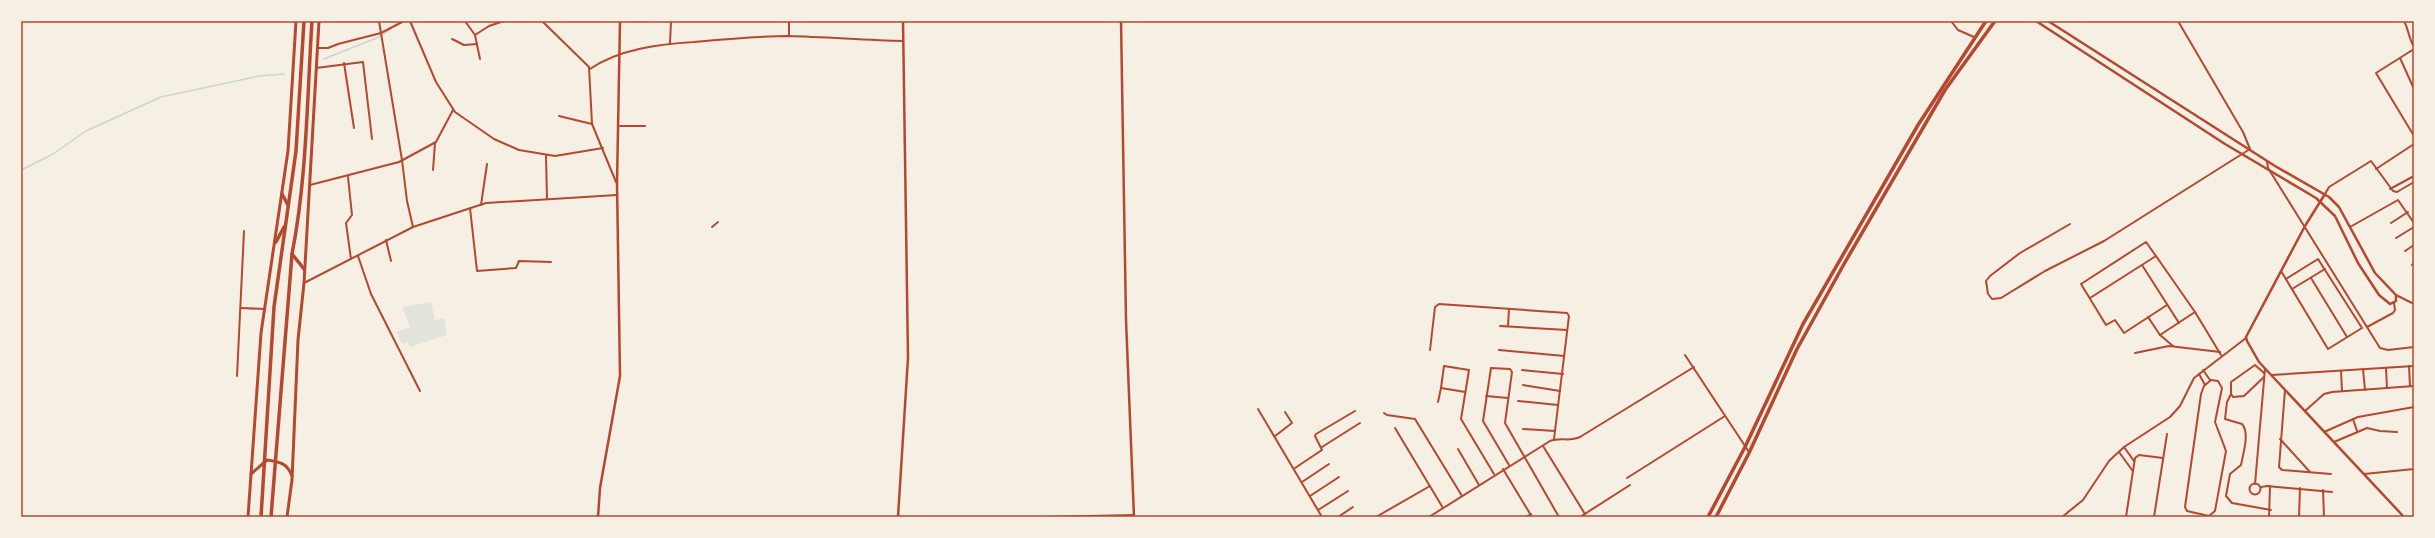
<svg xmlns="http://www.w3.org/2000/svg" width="2435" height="538" font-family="'IBM Plex Sans',sans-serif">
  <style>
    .green { fill: #e2e4dc }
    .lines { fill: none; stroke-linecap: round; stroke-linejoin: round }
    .stream { stroke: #c9d6d2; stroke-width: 1.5 }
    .minor { stroke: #b5482f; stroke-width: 2 }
    .tertiary { stroke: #b5482f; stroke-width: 2.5 }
    .secondary { stroke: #b5482f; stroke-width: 3 }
    .trunk { stroke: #b5482f; stroke-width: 3.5 }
    .motorway { stroke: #b5482f; stroke-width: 3.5 }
    .neatline { fill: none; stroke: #b5482f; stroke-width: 1.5 }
  </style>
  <rect width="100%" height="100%" fill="#f6efe4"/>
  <path class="green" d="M 431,302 L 435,320 L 444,318 L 447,335 L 410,347 L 408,342 L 402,344 L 397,332 L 410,327 L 402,307 Z"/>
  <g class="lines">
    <g class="stream">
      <path d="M 324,59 L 379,37 L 391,29"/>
      <path d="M 21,170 L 53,154 L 86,131 L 161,97 L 259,76 L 284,74"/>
    </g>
    <g class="minor">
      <path d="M 379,21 L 402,160 L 407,201 L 413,227"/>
      <path d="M 410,21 L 436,82 L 455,112 L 494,139 L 519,150 L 555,156 L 603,148"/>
      <path d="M 465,21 L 475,35 L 480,59"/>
      <path d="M 542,21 L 589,67 L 592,124 L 616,182"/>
      <path d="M 789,21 L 789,36"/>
      <path d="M 1951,21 L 1958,30 L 1974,37"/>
      <path d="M 2404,21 C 2409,30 2408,37 2414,47"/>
      <path d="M 475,35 L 489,26 L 504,21"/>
      <path d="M 452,39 L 464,45 L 477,44"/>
      <path d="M 670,44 L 671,21"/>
      <path d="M 317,48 L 328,48 L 338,44 L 381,33 L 404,21"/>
      <path d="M 2414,49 L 2376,73 L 2414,136"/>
      <path d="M 2400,58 L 2414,89"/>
      <path d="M 344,63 L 354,128"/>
      <path d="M 316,68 L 363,62 L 372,139"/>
      <path d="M 590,69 C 619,49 660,44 694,42 C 726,39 757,36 788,36 C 826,37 865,40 903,41"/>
      <path d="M 559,116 L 592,124"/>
      <path d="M 620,126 L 645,126"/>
      <path d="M 546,155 L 547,199"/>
      <path d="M 2267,161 L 2268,168 L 2380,348 L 2388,350 L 2414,347"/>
      <path d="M 2376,169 L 2414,144"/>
      <path d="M 433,170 L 435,143"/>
      <path d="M 348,177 L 352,215 L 346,223 L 351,259"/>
      <path d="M 310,185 L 399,162 L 436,142 L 453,110"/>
      <path d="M 2390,189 L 2414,176"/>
      <path d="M 2325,194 L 2329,187 L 2371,161 L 2393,191 L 2397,192 L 2414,182"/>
      <path d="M 481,205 L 487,164"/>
      <path d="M 470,208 L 477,271 L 516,268 L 519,261 L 551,262"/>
      <path d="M 2391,223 L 2408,212"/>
      <path d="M 2070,224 L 2020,253 L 1990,276 L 1986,281 L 1988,294 L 1992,299 L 2001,298 L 2045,271 L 2104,241 L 2250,149 L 2243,132 L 2178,21"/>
      <path d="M 712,227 L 718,222"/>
      <path d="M 2350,227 L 2398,200 L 2414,223"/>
      <path d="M 2396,238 L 2414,227"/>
      <path d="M 386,240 L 391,261"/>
      <path d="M 2405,251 L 2414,245"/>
      <path d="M 358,256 L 371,294 L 420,391"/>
      <path d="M 2156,256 L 2146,242 L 2081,284 L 2106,325 L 2115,320 L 2124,333 L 2167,305"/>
      <path d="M 2142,265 L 2179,323"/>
      <path d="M 2412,265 L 2414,263"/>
      <path d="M 2281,271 L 2328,349 L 2362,328 L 2318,259 L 2286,279"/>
      <path d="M 2311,278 L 2347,337"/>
      <path d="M 304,283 L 413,227 L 486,203 L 617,195"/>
      <path d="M 2292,289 L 2325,269"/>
      <path d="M 2396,295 L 2414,304"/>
      <path d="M 2090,298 L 2156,256 L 2195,312 L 2221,355"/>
      <path d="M 241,308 L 265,309"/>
      <path d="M 2148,317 L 2160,335 L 2173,346"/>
      <path d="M 1500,326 L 1567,330"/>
      <path d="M 1508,326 L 1509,309"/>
      <path d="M 2367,327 L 2393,313 L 2395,310 L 2394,303"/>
      <path d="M 2160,335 L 2195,312"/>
      <path d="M 1430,350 L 1435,307 L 1439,304 L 1567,313 L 1569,316 L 1554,439"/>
      <path d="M 1499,350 L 1564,356"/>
      <path d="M 2135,353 L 2169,346 L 2220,352"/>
      <path d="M 1685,355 L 1749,452"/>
      <path d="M 2409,366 L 2410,386"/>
      <path d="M 2386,368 L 2387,388"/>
      <path d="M 2363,369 L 2365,390"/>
      <path d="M 1522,370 L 1563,374"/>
      <path d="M 2203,370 L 2210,380"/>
      <path d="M 2341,371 L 2342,391"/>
      <path d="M 2199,374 L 2205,385"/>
      <path d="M 2272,375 L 2414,366"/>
      <path d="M 237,376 L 244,231"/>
      <path d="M 2264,377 L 2244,396 L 2233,397 L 2231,394 L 2231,382 L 2255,365 L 2264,373"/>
      <path d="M 2211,380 L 2218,381 L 2222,388 L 2215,422 L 2226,451 L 2215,511 L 2209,516 L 2187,511 L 2185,507 L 2201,394 L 2204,386 Z"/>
      <path d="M 1523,385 L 1560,391"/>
      <path d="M 1441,388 L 1444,366 L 1469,370 L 1461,419 L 1494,474"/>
      <path d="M 2285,390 L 2279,467 L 2282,470 L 2331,474"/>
      <path d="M 2231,394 L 2227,402 L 2225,419 L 2242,424 C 2250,433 2243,454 2241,465 L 2230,474 L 2226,496 L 2232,503 L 2271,510"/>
      <path d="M 1486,396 L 1508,398"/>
      <path d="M 1518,401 L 1558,405"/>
      <path d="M 1438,402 L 1441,388 L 1465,392"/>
      <path d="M 1258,409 L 1322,517"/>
      <path d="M 2305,411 L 2324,394 L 2332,392 L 2414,386"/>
      <path d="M 1384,413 L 1387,415 L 1415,419 L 1462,496"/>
      <path d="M 2353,419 L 2357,431"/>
      <path d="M 1395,428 L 1443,508"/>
      <path d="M 1523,429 L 1555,431"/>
      <path d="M 2324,432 L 2358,417 L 2414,407"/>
      <path d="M 1275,436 L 1292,423 L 1285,412"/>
      <path d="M 2280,439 L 2310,472"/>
      <path d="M 2334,442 L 2367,428 L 2380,431 L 2397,432"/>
      <path d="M 1543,446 L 1585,514"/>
      <path d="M 1322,447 L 1360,423"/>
      <path d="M 2124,447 L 2134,461"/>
      <path d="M 1458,449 L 1479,485"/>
      <path d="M 2119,452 L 2132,470"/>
      <path d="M 1509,465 L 1483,421 L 1491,368 L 1510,369 L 1512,372 L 1505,423 L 1559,517"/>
      <path d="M 1295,468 L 1322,450 L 1315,436 L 1316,434 L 1355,411"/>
      <path d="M 1503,469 L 1532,517"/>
      <path d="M 2364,474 L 2414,469"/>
      <path d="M 1627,478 L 1725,416"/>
      <path d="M 1302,482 L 1329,464"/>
      <circle cx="2255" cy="489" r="5.5"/>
      <path d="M 2255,484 L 2265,369"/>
      <path d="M 2261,487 L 2267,486 L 2332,492"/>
      <path d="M 2323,490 L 2324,517"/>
      <path d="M 1310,496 L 1339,477"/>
      <path d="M 1318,510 L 1348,491"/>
      <path d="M 1046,517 L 1134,515"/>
      <path d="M 1338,517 L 1353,507"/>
      <path d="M 1376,517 L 1430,486"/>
      <path d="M 1429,517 L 1550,441 C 1560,437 1570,442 1580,437 L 1694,367"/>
      <path d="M 1526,517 L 1531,514"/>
      <path d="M 1580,517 L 1630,485"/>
      <path d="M 2062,517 L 2083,500 L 2109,461 L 2124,447 L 2170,417 L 2180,406 L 2194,378 L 2246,338"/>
      <path d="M 2126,517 L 2135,458 L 2139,455 L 2163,458"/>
      <path d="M 2154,517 L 2167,434"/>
      <path d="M 2269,517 L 2270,486"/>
      <path d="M 2299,517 L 2300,488"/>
    </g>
    <g class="tertiary">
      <path d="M 1121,21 L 1126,320 L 1134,517"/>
      <path d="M 2036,21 L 2225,144 L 2316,198 L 2335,216 L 2358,263 L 2379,295 L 2390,304 L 2396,301 L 2396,295 L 2375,273 L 2339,207 L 2329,197 L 2275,166 L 2048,21"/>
      <path d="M 2325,194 L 2305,226 L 2246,337 L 2247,341 L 2259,362 L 2404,517"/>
      <path d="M 598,517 L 600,488 L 620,376 L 617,183 L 620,21"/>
      <path d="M 898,517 L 908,358 L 903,21"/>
    </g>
    <g class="secondary">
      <path d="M 251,474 L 267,460 C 280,462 287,463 292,476"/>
      <path d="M 248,517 L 261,333 L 288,151 L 296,21"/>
      <path d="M 287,517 L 292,480 L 298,340 L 304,283 L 319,21"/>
    </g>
    <g class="trunk">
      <path d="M 1708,517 L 1745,447 L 1803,324 L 1918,125 L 1986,21"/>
      <path d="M 1716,517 L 1749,453 L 1797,349 L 1844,264 L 1945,90 L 1995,21"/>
    </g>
    <g class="motorway">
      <path d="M 282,194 L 288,205"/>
      <path d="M 276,242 L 284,227"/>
      <path d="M 292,254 L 304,269"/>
      <path d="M 261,517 L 274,307 L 296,151 L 304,21"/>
      <path d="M 271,517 L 292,254 C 307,178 307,98 312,21"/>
    </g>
  </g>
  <rect width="2435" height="538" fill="none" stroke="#f6efe4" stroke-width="44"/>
  <rect x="22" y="22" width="2391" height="494" class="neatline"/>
</svg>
